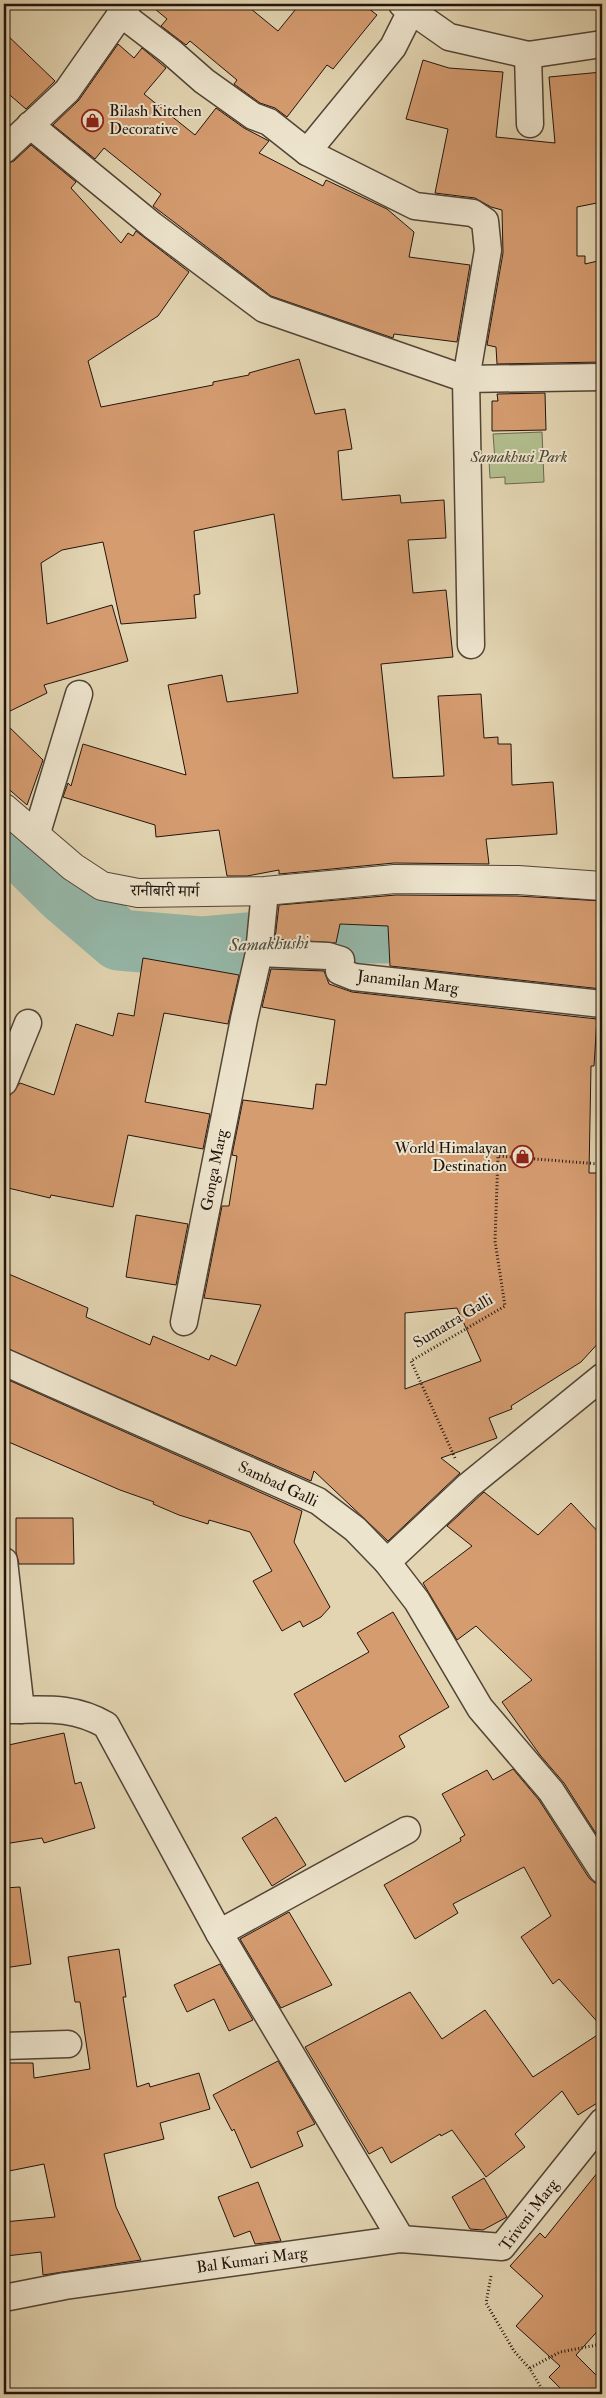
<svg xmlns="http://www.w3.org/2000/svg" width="606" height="2398" font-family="'IM FELL Double Pica','Noto Serif Devanagari',serif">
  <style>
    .green { fill: #b2be8e; stroke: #6a694e }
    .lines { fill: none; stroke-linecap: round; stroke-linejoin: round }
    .river { stroke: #95b9ab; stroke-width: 61 }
    .building { fill: #d59c70; stroke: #22140d; fill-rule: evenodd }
    .minor-casing { stroke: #524436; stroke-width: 29 }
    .tertiary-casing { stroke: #524436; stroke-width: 30 }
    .path { stroke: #22140d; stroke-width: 3; stroke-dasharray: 1 2.5; stroke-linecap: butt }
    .minor { stroke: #ede4cd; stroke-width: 26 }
    .tertiary { stroke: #ede4cd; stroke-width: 28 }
    .labels { text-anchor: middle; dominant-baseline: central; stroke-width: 4; stroke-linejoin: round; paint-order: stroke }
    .poi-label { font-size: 16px; fill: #22140d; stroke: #ede4cd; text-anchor: start }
    .park-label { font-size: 16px; font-style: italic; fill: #4d4734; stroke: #ede4cd }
    .street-label { font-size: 16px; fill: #22140d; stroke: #ede4cd }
    .water-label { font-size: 18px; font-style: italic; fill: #4a4e44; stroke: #ede4cd }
  </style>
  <rect width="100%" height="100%" fill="#e3d5b2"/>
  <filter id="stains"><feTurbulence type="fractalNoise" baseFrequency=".004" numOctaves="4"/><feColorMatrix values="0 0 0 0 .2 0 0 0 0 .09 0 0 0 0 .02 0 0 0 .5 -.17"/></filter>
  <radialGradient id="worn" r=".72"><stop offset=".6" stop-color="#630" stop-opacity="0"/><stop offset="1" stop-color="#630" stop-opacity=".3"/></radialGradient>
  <path class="green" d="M 542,432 L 544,482 L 505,484 L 505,477 L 490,478 L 489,461 L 495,460 L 493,434 Z"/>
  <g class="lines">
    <path class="river" d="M 4,834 L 64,893 L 119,940 L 201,947 L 245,943 L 305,945 L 354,933 L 406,933 L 500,938 L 600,948 L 602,945"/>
  </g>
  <g class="building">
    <path d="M 149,4 L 245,4 L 278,31 L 300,4 L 363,4 L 377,15 L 333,69 L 327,65 L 287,117 L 275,108 L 260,103 L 234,84 L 237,80 L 190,41 L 186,45 L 161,26 L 167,19 Z"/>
    <path d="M 4,32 L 55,81 L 26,109 L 4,90 Z"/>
    <path d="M 118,44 L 134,58 L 142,48 L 166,68 L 144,94 L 195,135 L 216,108 L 244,128 L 269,141 L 259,153 L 323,186 L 326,180 L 387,209 L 414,232 L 409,257 L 470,265 L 457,342 L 394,334 L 393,338 L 271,296 L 153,206 L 161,194 L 104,148 L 95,159 L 53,125 L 79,100 Z"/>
    <path d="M 423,60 L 449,68 L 503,72 L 496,137 L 555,143 L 549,77 L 602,72 L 602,202 L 577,207 L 577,256 L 585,256 L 585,264 L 602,260 L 602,362 L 497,364 L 496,347 L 487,345 L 503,253 L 502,210 L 491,207 L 475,198 L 435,193 L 448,129 L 406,119 Z"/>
    <path d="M 31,145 L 76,182 L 71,188 L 121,243 L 128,233 L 133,236 L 136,231 L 189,272 L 158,316 L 88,361 L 101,407 L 213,385 L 213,382 L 249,375 L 249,373 L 299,359 L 315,414 L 345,409 L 352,449 L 338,451 L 342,500 L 400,495 L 401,503 L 444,500 L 446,538 L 408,540 L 413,593 L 446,590 L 453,657 L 381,664 L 393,778 L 444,776 L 438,696 L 481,694 L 484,738 L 498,737 L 498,744 L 511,744 L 512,785 L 553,782 L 557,834 L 486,839 L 489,864 L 394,863 L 279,874 L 279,870 L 247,876 L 227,876 L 219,830 L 156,837 L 155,825 L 63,797 L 68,783 L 71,786 L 83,744 L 186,775 L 168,685 L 222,675 L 227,702 L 298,693 L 274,514 L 194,531 L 200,594 L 194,595 L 196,618 L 121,624 L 103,542 L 62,550 L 41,563 L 47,624 L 112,605 L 128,661 L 44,685 L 47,693 L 4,714 L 4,165 L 14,161 Z"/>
    <path d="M 545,393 L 546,430 L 492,431 L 492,401 L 498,401 L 497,394 Z"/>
    <path d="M 4,722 L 43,760 L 27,805 L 4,785 Z"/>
    <path d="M 396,895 L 517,896 L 602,901 L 602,989 L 390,966 L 388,926 L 340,924 L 336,943 L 275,939 L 279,905 Z"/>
    <path d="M 143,958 L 239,975 L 228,1024 L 164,1013 L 145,1102 L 210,1114 L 203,1149 L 128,1135 L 113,1207 L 51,1195 L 50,1198 L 4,1187 L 4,1115 L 10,1095 L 20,1083 L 54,1095 L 76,1024 L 113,1036 L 118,1013 L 134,1016 Z"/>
    <path d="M 271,969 L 324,971 L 329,984 L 352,992 L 597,1019 L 594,1066 L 591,1066 L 589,1173 L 602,1173 L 602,1339 L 581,1362 L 511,1406 L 512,1409 L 489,1418 L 497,1438 L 441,1458 L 460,1473 L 388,1541 L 314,1471 L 311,1481 L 4,1347 L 4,1272 L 88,1308 L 86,1317 L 150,1345 L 153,1336 L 209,1360 L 211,1355 L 236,1366 L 261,1305 L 204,1298 L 222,1206 L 229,1206 L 237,1156 L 232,1155 L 243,1100 L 313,1109 L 316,1084 L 326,1085 L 335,1020 L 262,1007 ZM 457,1308 L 481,1361 L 405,1389 L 405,1313 Z"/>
    <path d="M 136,1215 L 188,1224 L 176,1285 L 126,1277 Z"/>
    <path d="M 4,1378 L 302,1511 L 294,1542 L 330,1607 L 321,1617 L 303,1627 L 300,1621 L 282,1631 L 253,1581 L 272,1571 L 250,1532 L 209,1520 L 208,1524 L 179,1515 L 153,1504 L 154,1502 L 120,1490 L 4,1440 Z"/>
    <path d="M 484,1492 L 538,1535 L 571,1503 L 602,1536 L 602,1843 L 564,1783 L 540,1755 L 502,1702 L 532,1680 L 476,1626 L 457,1640 L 423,1583 L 472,1546 L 447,1526 Z"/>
    <path d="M 16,1518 L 73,1518 L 74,1564 L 19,1564 L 16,1552 Z"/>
    <path d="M 393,1612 L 449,1707 L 399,1736 L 405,1747 L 345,1782 L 294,1694 L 369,1652 L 357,1633 Z"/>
    <path d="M 64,1733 L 75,1784 L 81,1782 L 95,1828 L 44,1843 L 42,1838 L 4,1844 L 4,1746 Z"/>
    <path d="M 513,1769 L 539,1800 L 589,1878 L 595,1883 L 602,1885 L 602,2027 L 559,1979 L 553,1984 L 521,1937 L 551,1916 L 524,1867 L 453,1904 L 458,1913 L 415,1939 L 384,1885 L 461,1841 L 460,1838 L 465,1835 L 442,1794 L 487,1770 L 493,1780 Z"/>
    <path d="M 276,1817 L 306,1865 L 272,1886 L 242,1838 Z"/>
    <path d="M 20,1887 L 31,1964 L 4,1968 L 4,1888 Z"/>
    <path d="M 289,1912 L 332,1985 L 281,2008 L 240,1939 Z"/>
    <path d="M 119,1949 L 126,1997 L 123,1997 L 137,2087 L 149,2083 L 150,2087 L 199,2073 L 210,2109 L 160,2123 L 164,2139 L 104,2154 L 116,2207 L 141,2260 L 43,2275 L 41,2252 L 6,2256 L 4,2222 L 55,2217 L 44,2164 L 4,2172 L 4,2063 L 33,2063 L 34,2078 L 90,2069 L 80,2002 L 75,2002 L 68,1957 Z"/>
    <path d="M 220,1964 L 253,2020 L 229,2031 L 214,1999 L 187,2012 L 174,1985 Z"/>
    <path d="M 410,1992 L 442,2039 L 485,2010 L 533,2077 L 602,2032 L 602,2100 L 578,2115 L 562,2091 L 515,2134 L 525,2147 L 486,2177 L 452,2130 L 441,2136 L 440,2134 L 391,2163 L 382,2147 L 369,2154 L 305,2047 Z"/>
    <path d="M 278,2061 L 315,2124 L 297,2132 L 303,2146 L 251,2168 L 234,2129 L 232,2131 L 213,2095 Z"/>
    <path d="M 602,2167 L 602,2326 L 576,2355 L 602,2381 L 602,2394 L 566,2394 L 549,2377 L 560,2366 L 516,2326 L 543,2296 L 510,2266 L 540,2233 L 545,2238 Z"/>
    <path d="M 484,2178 L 507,2217 L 483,2230 L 470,2229 L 452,2197 Z"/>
    <path d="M 258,2182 L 281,2241 L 255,2244 L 250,2231 L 234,2237 L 218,2197 Z"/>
  </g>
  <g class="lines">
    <defs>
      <g id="minor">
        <path d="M 402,4 L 449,37 L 528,55 L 602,44"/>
        <path d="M 120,13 L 171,52 L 204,81 L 253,116 L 269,122 L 307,152 L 415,206 L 473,213 L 485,221 L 488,250 L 466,379 L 471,645"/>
        <path d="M 528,55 L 530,124"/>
        <path d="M 30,125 L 152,225 L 264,309 L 466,379 L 602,377"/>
        <path d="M 4,150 L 67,91 L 128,4"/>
        <path d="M 307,152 L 393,47 L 411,11"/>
        <path d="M 36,836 L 79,694"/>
        <path d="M 259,953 L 328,956 L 341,960 L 339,971 L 354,977 L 602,1004"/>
        <path d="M 4,1082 L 28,1023"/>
        <path d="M 184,1322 L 244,1019 L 259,953 L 265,891"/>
        <path d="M 4,1362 L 318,1501 L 355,1529 L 387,1562 L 468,1486 L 602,1377"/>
        <path d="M 4,1561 L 21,1710"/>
        <path d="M 387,1562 L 417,1601 L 480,1708 L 551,1791 L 602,1870"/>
        <path d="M 4,1710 C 43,1710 71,1705 106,1725 L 219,1933 L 401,2239"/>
        <path d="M 219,1933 L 407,1830"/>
        <path d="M 4,2046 L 68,2044"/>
        <path d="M 4,2298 L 65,2286 L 401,2239 L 502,2247 L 602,2122"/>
      </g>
      <path id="tertiary" d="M 4,808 L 73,867 L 102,886 L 138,893 L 265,891 L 395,879 L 518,880 L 602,886"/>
    </defs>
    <use href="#minor" class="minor-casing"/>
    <use href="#tertiary" class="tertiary-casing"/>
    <g class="path">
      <path d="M 455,1458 L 411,1361 L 505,1306 L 495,1241 L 498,1156 L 599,1164 L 600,1034"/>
      <path d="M 491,2276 L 486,2303 L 514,2351 L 530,2369 L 545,2394"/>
      <path d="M 530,2368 L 560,2352 L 602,2344"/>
    </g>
    <use href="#minor" class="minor"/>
    <use href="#tertiary" class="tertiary"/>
  </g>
  <defs>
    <symbol id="shop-ring" viewBox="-11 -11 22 22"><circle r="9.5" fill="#ede4cd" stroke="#8f2418" stroke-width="1.5"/><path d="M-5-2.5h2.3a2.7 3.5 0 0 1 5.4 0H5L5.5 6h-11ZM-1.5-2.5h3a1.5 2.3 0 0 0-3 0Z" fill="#8f2418"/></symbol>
  </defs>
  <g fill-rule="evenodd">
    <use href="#shop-ring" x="80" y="108" width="25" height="25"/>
    <use href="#shop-ring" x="510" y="1144" width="25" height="25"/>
  </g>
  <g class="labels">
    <g class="poi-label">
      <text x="109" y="111">Bilash Kitchen<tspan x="109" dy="18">Decorative</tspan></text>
      <text x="507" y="1148" text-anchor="end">World Himalayan<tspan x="507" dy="18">Destination</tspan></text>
    </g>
    <g class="park-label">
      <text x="519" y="457">Samakhusi Park</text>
    </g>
    <g class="street-label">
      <text transform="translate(165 891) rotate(1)">रानीबारी मार्ग</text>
      <text transform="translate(408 982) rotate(7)">Janamilan Marg</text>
      <text transform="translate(214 1170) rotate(-79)">Gonga Marg</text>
      <text transform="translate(453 1321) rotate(-31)">Sumatra Galli</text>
      <text transform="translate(278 1484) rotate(25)">Sambad Galli</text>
      <text transform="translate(529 2215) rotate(-53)">Triveni Marg</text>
      <text transform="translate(252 2260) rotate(-8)">Bal Kumari Marg</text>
    </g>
    <g class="water-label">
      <text transform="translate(269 944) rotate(-2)">Samakhushi</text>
    </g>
  </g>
  <rect width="606" height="2398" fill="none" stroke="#e3d5b2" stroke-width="20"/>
  <rect x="5" y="5" width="596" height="2388" fill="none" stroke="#22140d" stroke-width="2.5"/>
  <rect x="10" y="10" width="586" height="2378" fill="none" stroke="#22140d"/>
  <rect width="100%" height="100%" filter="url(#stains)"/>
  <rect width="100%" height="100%" fill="url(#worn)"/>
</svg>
